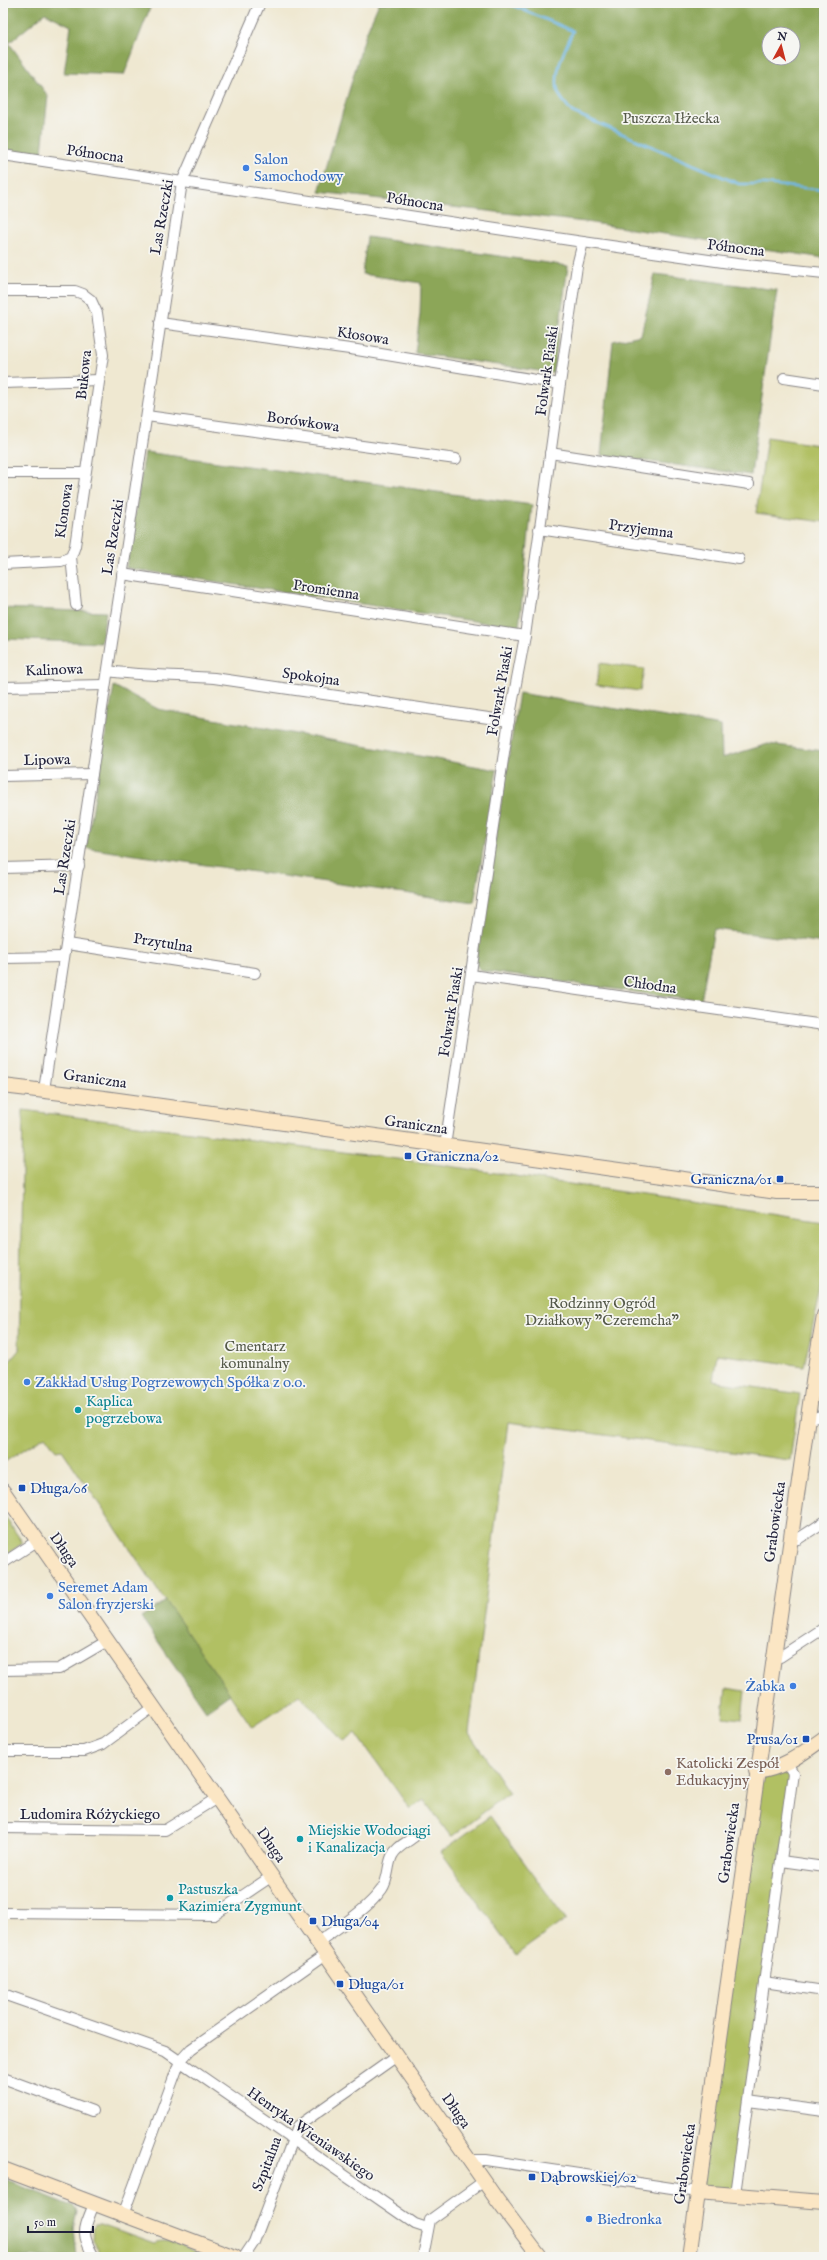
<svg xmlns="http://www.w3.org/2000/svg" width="827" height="2260" font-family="'IM FELL English',serif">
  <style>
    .green { fill: #b1c063; stroke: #6a714f }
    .forest { fill: #8ca659; stroke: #57644a; fill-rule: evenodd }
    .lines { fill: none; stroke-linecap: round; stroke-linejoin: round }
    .stream { stroke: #6fb8e7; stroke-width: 2.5 }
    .street-casing { stroke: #888586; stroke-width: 12 }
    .secondary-casing { stroke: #888586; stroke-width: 16 }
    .street { stroke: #fff; stroke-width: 10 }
    .secondary { stroke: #fbe6c4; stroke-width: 14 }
    .shop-dot { fill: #3f7fe0; stroke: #f6f6f2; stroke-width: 1.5 }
    .transit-dot { fill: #1a4fb4; stroke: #f6f6f2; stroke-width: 1.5 }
    .culture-dot { fill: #0f9aa8; stroke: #f6f6f2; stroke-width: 1.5 }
    .education-dot { fill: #8d6e63; stroke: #f6f6f2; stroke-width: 1.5 }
    .labels { text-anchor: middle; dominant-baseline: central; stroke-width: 3.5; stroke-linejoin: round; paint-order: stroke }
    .park-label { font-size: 15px; fill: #545949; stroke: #f6f6f2 }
    .street-label { font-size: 15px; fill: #22223b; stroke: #f6f6f2 }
    .shop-label { font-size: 15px; fill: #366cbe; stroke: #f6f6f2; text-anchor: start }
    .transit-label { font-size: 15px; fill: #164399; stroke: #f6f6f2; text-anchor: start }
    .culture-label { font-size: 15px; fill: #0d838f; stroke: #f6f6f2; text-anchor: start }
    .education-label { font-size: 15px; fill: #785e54; stroke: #f6f6f2; text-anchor: start }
  </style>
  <rect width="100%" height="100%" fill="#f6f6f2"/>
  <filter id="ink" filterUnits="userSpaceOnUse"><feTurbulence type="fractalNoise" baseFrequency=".025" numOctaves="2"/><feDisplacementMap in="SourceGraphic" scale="8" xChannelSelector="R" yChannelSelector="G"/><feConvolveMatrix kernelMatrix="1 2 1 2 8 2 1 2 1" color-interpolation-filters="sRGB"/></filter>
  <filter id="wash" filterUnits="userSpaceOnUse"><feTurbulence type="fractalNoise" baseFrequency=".012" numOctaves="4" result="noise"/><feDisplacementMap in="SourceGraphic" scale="16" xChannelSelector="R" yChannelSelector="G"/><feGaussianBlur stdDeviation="0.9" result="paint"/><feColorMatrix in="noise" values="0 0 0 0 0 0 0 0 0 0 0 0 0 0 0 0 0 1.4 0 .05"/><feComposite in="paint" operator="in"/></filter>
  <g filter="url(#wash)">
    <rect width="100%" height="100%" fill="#efe8d1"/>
    <g class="green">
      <path d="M 767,437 L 824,446 L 824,522 L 756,513 Z"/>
      <path d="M 600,663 L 644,669 L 640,691 L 596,685 Z"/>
      <path d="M 23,1110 L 442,1165 L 824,1222 L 824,1276 L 804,1366 L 717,1354 L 713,1381 L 800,1394 L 790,1460 L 508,1422 L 469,1733 L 509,1793 L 451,1837 L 424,1800 L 410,1809 L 356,1733 L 344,1741 L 300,1695 L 252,1727 L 62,1450 L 56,1451 L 45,1436 L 3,1463 L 3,1369 L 19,1350 Z"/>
      <path d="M 3,1514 L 23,1543 L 3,1557 Z"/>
      <path d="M 726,1688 L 745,1691 L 742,1719 L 723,1717 Z"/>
      <path d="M 787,1763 L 793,1773 L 735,2194 L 698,2192 L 756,1772 Z"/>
      <path d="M 490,1816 L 566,1919 L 516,1955 L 441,1852 Z"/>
      <path d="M 96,2224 L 101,2224 L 154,2243 C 169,2236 189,2249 202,2255 L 103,2257 C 96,2247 87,2234 96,2224 Z"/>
    </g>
    <g class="forest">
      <path d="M 3,3 L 152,3 L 124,75 L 64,73 L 71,26 L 45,13 L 9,43 L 48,96 L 41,161 L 3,155 Z"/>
      <path d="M 379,3 L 824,3 L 824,258 L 585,222 L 319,192 L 366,33 ZM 769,34 L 793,34 L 793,58 L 769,58 Z"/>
      <path d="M 367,237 L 568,266 L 553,373 L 415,353 L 420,314 L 421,283 L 362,274 Z"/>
      <path d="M 655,274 L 777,290 L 751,475 L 601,455 L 613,341 L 641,335 Z"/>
      <path d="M 145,452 L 532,505 L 519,628 L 126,568 Z"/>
      <path d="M 3,608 L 106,612 L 101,643 L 3,639 Z"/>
      <path d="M 114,686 L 158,709 L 497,770 L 474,903 L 86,848 Z"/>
      <path d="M 519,693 L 721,726 L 722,758 L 768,744 L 824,751 L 824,943 L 714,929 L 701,1001 L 482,971 L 475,964 Z"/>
      <path d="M 166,1601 L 230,1694 L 206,1711 L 141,1617 Z"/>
      <path d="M 3,2179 L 75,2207 L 78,2212 L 74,2229 L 77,2257 L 3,2257 Z"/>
    </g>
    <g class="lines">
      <path class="stream" d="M 507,3 L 573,31 C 565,49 553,72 558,91 C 559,98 568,106 572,112 L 739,184 L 765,184 L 824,190"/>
    </g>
  </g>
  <g filter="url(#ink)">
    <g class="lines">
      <defs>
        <g id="street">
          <path d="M 3,155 L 583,242 L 737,264 L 824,273"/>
          <path d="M 3,291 L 75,291 L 83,294 L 91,300 L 97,313 L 103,355 L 75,546 L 71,557 L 61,561 L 3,564"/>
          <path d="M 160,323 L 357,350 L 560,384"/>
          <path d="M 784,378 L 824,384"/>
          <path d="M 3,383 L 99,380"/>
          <path d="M 147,416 L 456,459"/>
          <path d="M 550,453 L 749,484"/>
          <path d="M 3,473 L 85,473"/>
          <path d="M 539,529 L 739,559"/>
          <path d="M 71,557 L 76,605"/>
          <path d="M 122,574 L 525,636"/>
          <path d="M 108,671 C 143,676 178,675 214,678 L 509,721"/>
          <path d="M 3,687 L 105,685"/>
          <path d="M 3,776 L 92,774"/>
          <path d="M 3,868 L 79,866"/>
          <path d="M 67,944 L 255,973"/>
          <path d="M 3,958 L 64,957"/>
          <path d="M 471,975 L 824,1025"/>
          <path d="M 44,1090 L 182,182 L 260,3"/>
          <path d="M 445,1146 L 508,726 L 525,636 L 560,384 L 577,266 L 583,242"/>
          <path d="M 807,1420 L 824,1415"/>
          <path d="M 790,1540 L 798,1539 L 824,1522"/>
          <path d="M 3,1563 L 37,1541"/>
          <path d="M 773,1657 L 780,1657 L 824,1628"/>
          <path d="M 3,1670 L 59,1669 L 107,1641"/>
          <path d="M 3,1751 L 84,1751 L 103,1744 L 153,1707"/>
          <path d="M 3,1828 L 165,1830 L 217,1798"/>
          <path d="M 781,1861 L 824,1867"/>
          <path d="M 3,1913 L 214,1915 L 272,1876"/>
          <path d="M 318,1942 C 340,1926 366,1911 382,1889 C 389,1879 387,1867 392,1856 C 396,1847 408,1842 415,1836"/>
          <path d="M 764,1982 L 824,1991"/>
          <path d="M 3,1994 L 165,2051 L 415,2224 L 427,2228"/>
          <path d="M 3,2078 L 92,2111"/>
          <path d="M 748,2101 L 824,2111"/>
          <path d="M 470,2160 L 486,2160 L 698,2192"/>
          <path d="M 735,2194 L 793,1773 L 787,1763"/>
          <path d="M 94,2204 C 84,2230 80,2232 94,2257"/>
          <path d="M 123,2215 L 180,2061 L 191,2049 L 326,1954"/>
          <path d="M 244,2257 L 254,2242 L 298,2126 L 397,2056"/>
          <path d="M 423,2257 L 430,2220 L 484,2181"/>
        </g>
        <g id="secondary">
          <path d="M 3,1086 L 104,1098 L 777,1192 L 824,1192"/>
          <path d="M 3,1491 L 497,2200 L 540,2257"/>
          <path d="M 756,1772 C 783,1769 803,1753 824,1738"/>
          <path d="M 3,2169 L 235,2257"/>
          <path d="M 698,2192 L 824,2202"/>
          <path d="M 689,2257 L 816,1361 L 824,1315"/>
        </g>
      </defs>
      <use href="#street" class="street-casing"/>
      <use href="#secondary" class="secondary-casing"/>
      <use href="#street" class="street"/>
      <use href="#secondary" class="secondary"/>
    </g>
  </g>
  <g class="shop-dot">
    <circle cx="246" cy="168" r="4"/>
    <circle cx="27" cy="1382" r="4"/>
    <circle cx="50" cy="1596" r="4"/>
    <circle cx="793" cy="1686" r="4"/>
    <circle cx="589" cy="2219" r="4"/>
  </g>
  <g class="transit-dot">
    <rect x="404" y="1152" width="8" height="8" rx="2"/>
    <rect x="776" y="1175" width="8" height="8" rx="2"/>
    <rect x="18" y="1484" width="8" height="8" rx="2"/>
    <rect x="802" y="1735" width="8" height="8" rx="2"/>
    <rect x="309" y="1917" width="8" height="8" rx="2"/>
    <rect x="336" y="1980" width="8" height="8" rx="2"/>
    <rect x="528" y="2173" width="8" height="8" rx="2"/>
  </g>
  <g class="culture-dot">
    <circle cx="78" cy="1410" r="4"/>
    <circle cx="300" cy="1839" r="4"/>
    <circle cx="170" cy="1898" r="4"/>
  </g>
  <circle class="education-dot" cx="668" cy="1772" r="4"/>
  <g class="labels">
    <g class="park-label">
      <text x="671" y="118">Puszcza Iłżecka</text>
      <text x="602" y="1303">Rodzinny Ogród<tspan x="602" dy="17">Działkowy "Czeremcha"</tspan></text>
      <text x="255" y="1346">Cmentarz<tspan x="255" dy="17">komunalny</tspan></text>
    </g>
    <g class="street-label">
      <text transform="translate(95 154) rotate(8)">Północna</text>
      <text transform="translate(415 202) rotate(9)">Północna</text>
      <text transform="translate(162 217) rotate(-80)">Las Rzeczki</text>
      <text transform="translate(736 248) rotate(7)">Północna</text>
      <text transform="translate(363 336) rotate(9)">Kłosowa</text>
      <text transform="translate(547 371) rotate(-82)">Folwark Piaski</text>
      <text transform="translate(84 375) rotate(-84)">Bukowa</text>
      <text transform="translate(303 422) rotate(8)">Borówkowa</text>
      <text transform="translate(64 511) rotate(-82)">Klonowa</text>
      <text transform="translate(641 529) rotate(8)">Przyjemna</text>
      <text transform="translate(113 537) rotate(-81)">Las Rzeczki</text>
      <text transform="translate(326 590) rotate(9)">Promienna</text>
      <text transform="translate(54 670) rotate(-2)">Kalinowa</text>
      <text transform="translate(311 677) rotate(8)">Spokojna</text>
      <text transform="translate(500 691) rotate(-80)">Folwark Piaski</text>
      <text transform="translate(47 760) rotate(-1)">Lipowa</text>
      <text transform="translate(65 857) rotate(-81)">Las Rzeczki</text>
      <text transform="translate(163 943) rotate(9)">Przytulna</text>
      <text transform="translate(650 985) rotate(8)">Chłodna</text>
      <text transform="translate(451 1012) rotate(-81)">Folwark Piaski</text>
      <text transform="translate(95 1079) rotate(8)">Graniczna</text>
      <text transform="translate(416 1125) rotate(8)">Graniczna</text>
      <text transform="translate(775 1522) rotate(-82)">Grabowiecka</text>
      <text transform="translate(64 1550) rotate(55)">Długa</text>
      <text x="90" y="1814">Ludomira Różyckiego</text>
      <text transform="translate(729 1843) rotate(-82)">Grabowiecka</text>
      <text transform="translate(271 1845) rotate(55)">Długa</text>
      <text transform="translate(456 2111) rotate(55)">Długa</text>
      <text transform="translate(311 2134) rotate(35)">Henryka Wieniawskiego</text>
      <text transform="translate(267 2164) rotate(-69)">Szpitalna</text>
      <text transform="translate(685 2164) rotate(-82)">Grabowiecka</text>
    </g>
    <g class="shop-label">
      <text x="254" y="159">Salon<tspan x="254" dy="17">Samochodowy</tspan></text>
      <text x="35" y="1382">Zakkład Usług Pogrzewowych Spółka z o.o.</text>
      <text x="58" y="1587">Seremet Adam<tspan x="58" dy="17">Salon fryzjerski</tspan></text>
      <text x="785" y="1686" text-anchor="end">Żabka</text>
      <text x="597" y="2219">Biedronka</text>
    </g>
    <g class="transit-label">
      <text x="416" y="1156">Graniczna/02</text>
      <text x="772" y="1179" text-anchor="end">Graniczna/01</text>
      <text x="30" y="1488">Długa/06</text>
      <text x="798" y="1739" text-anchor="end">Prusa/01</text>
      <text x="321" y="1921">Długa/04</text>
      <text x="348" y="1984">Długa/01</text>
      <text x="540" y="2177">Dąbrowskiej/02</text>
    </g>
    <g class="culture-label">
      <text x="86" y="1401">Kaplica<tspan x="86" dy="17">pogrzebowa</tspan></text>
      <text x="308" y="1830">Miejskie Wodociągi<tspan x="308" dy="17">i Kanalizacja</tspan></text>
      <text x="178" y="1889">Pastuszka<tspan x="178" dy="17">Kazimiera Zygmunt</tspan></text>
    </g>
    <g class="education-label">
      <text x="676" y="1763">Katolicki Zespół<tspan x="676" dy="17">Edukacyjny</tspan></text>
    </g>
  </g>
  <rect width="827" height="2260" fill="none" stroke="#f6f6f2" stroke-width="16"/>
  <g transform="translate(781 46) rotate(7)"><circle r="19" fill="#f6f6f2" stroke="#a1a1a9"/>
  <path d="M0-3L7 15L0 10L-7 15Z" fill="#c8321e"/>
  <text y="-6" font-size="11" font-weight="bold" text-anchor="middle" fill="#22223b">N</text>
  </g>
  <path d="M28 2226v6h65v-6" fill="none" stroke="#22223b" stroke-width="2"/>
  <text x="34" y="2226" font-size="12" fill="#22223b" stroke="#f6f6f2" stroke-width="3" paint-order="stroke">50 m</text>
</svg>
